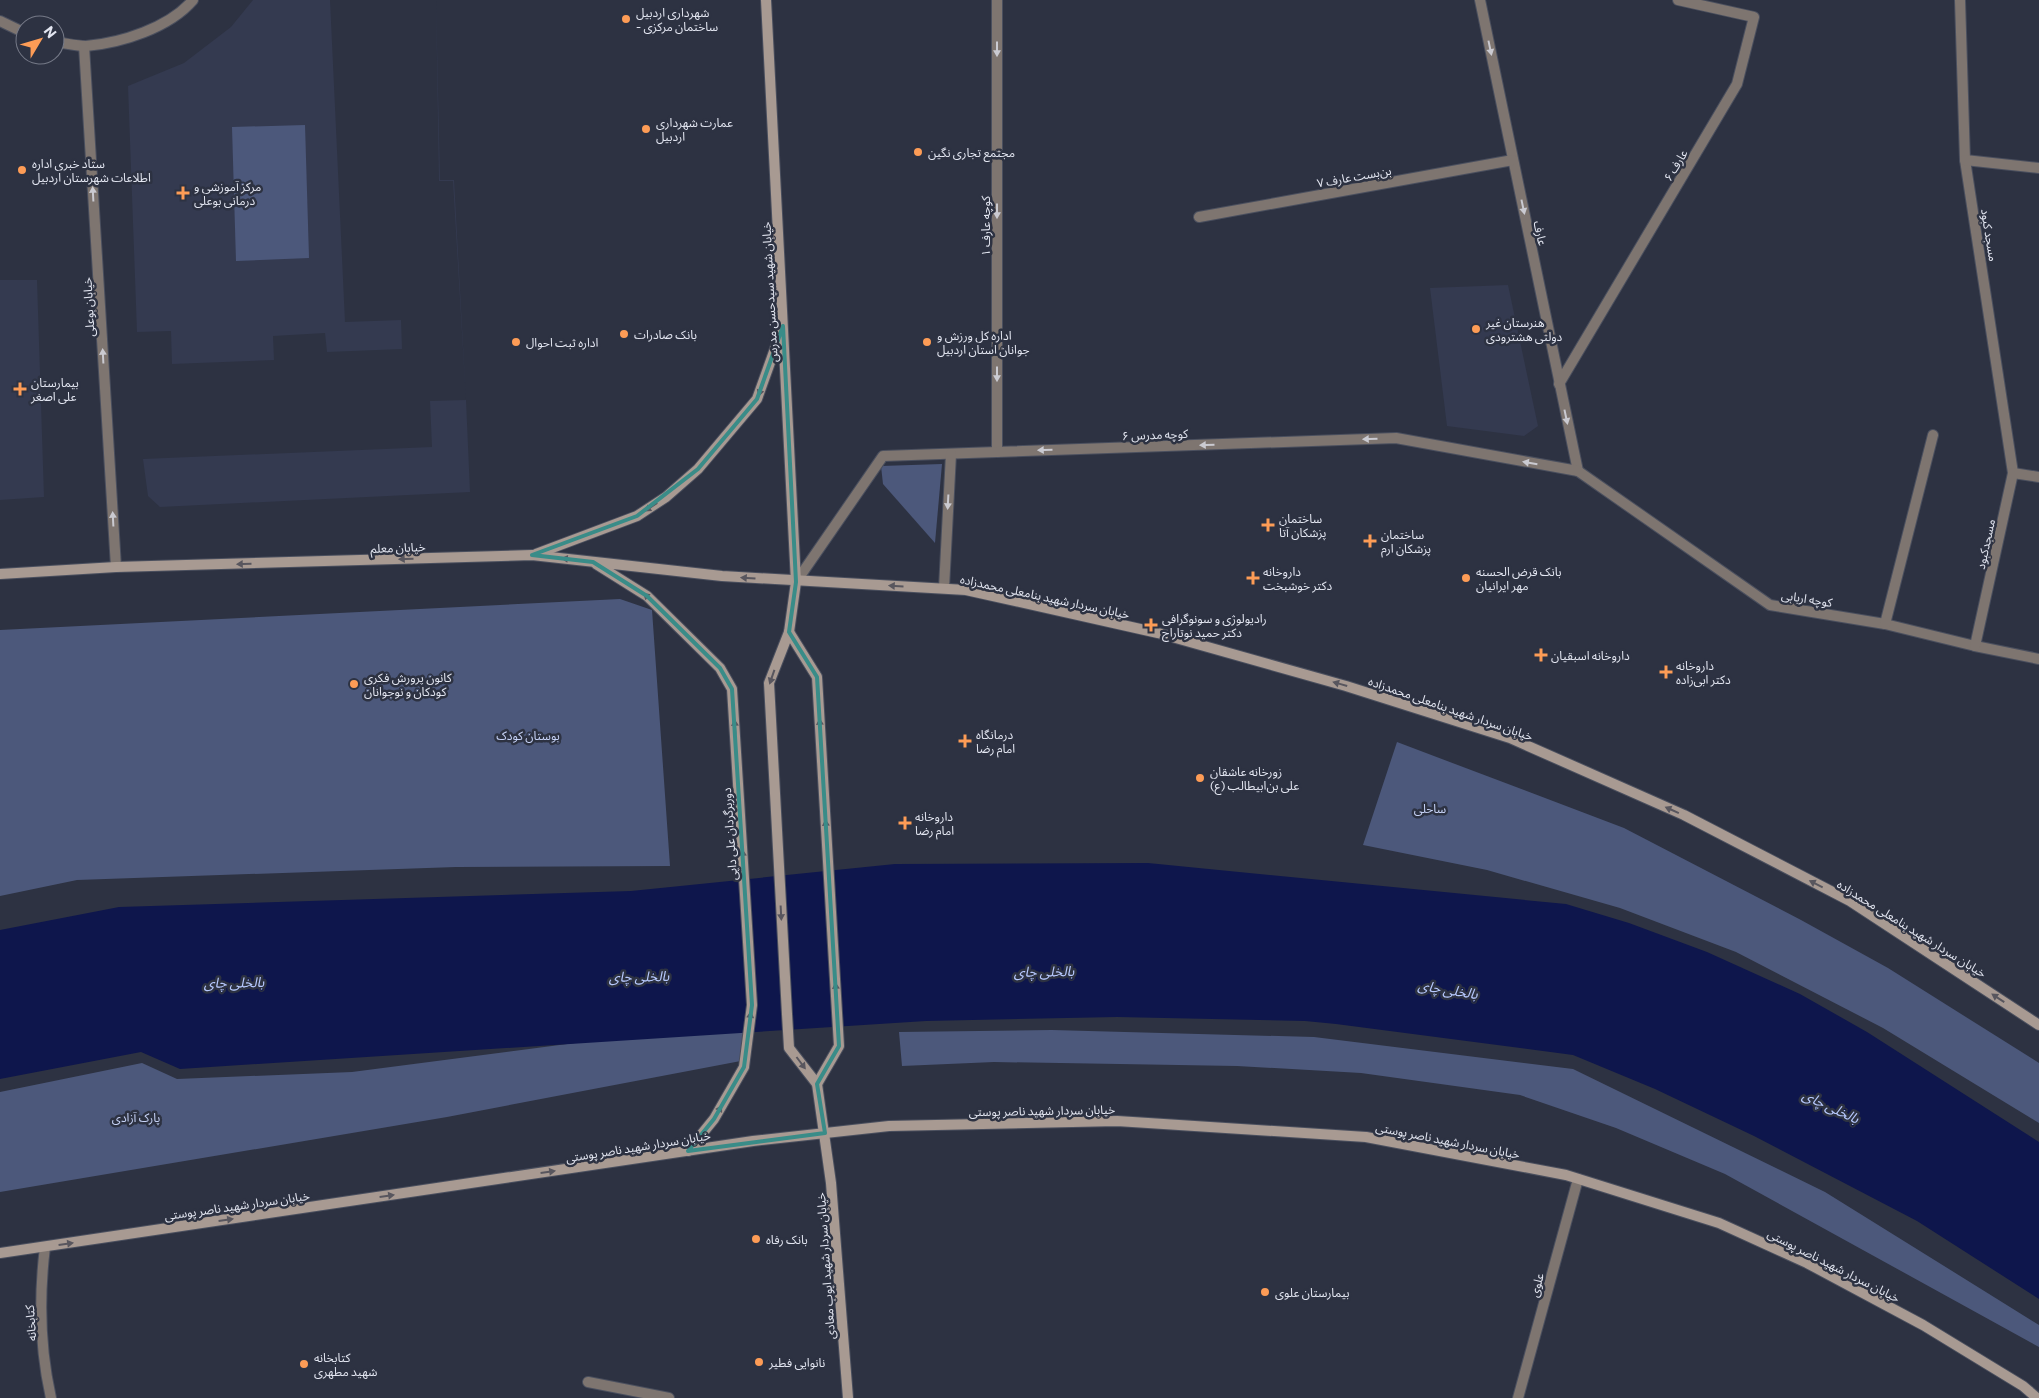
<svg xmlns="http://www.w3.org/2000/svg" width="2039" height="1398" font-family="Commissioner,'Noto Sans Arabic',sans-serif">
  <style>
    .built { fill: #343a50 }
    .green { fill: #4c587b }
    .water { fill: #0e164c }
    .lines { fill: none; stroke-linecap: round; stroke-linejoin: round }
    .street-casing { stroke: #4a4f5e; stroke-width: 12 }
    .secondary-casing { stroke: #4a4f5e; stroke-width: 12 }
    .street { stroke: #7e7570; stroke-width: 10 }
    .secondary { stroke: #a89a92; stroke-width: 10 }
    .oneway { fill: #cacad1 }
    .oneway2 { fill: #58565e }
    .marked { fill: none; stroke: #398c88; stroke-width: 4; stroke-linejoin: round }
    .poi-dot { fill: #fd9c56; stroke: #2d3242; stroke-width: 2 }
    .labels { text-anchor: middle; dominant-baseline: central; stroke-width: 5; stroke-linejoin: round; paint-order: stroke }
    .poi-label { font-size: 12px; fill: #e3e6f1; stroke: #2d3242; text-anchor: start }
    .street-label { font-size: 12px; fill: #e3e6f1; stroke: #2d3242 }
    .park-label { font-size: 12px; fill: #c8d4f8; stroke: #2d3242 }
    .water-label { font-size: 14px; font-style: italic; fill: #b7c9fe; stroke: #2d3242 }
  </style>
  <rect width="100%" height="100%" fill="#2d3242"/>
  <g class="built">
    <path d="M 253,0 L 330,0 L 345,322 L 401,320 L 402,349 L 327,352 L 325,333 L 273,336 L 274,360 L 172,364 L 171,331 L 137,332 L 143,459 L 432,447 L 430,401 L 466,400 L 453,181 L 439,181 L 436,0 L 440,180 L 454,180 L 466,400 L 470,492 L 160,507 L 148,496 L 143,459 L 137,332 L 128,86 L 184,63 L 231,27 Z"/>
    <path d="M 0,280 L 37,280 L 44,497 L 0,500 Z"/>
    <path d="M 1508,285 L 1538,426 L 1524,436 L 1447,426 L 1430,288 Z"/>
  </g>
  <g class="green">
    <path d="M 305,125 L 309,258 L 236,261 L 232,127 Z"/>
    <path d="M 942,464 L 935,543 L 883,484 L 881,466 Z"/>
    <path d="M 620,599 L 652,610 L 670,866 L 456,867 L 77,880 L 0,896 L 0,630 Z"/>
    <path d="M 1397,742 L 1624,828 L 1801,920 L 1888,968 L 2039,1063 L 2039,1123 L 1883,1028 L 1736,952 L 1620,908 L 1487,870 L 1363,845 Z"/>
    <path d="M 743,1021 L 746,1060 L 447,1117 L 0,1192 L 0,1092 L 142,1063 L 177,1079 L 352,1072 Z"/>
    <path d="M 1052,1030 L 1314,1037 L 1573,1069 L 1825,1192 L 2039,1325 L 2039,1347 L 1725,1174 L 1616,1128 L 1520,1095 L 1361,1073 L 1237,1066 L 994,1062 L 902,1066 L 899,1032 Z"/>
  </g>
  <path class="water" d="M 1148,863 L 1566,904 L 1629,923 L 1707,952 L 1800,994 L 1867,1032 L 2039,1142 L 2039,1299 L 1917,1221 L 1754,1136 L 1655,1089 L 1573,1055 L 1336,1024 L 1305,1021 L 1117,1017 L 926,1021 L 180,1069 L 141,1052 L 0,1079 L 0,930 L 119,907 L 631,891 L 895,864 Z"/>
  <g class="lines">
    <defs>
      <g id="street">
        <path d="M 1480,0 L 1578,471"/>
        <path d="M 1960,0 L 1965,160 L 2013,473"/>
        <path d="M 0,21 L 25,33"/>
        <path d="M 55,42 C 65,43 76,46 86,46 C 121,43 169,28 193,0"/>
        <path d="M 84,46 L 116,567"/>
        <path d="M 1965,160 L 2039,168"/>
        <path d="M 1199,217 L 1513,160"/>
        <path d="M 1559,384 L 1737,84 L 1754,17 L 1678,0"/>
        <path d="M 997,452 L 997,0"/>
        <path d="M 796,582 L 883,456 L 1396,438 L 1578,471 L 1770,605 L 1885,624 L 1975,646 L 2039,659"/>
        <path d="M 944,588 L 951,454"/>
        <path d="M 1885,624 L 1933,435"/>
        <path d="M 1975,646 L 2013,473 L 2039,477"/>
        <path d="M 45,1247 C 39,1296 40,1349 51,1398"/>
        <path d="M 588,1382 L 669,1398"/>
        <path d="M 1518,1398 L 1578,1179"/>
      </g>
      <g id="secondary">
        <path d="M 766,0 L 796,582 L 789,632 L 769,683 L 787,1014 L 789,1048 L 817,1084 L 831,1183 L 848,1398"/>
        <path d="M 536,554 L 637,516 L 666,497 L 698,469 L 757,399 L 781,332"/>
        <path d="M 596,564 L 647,596 L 720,668 L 732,689 L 752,1005 L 744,1067 L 714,1119 L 688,1151"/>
        <path d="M 0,574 L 116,567 L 532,555 L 722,576 L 966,590 L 1158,633 L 1346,686 L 1510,738 L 1684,815 L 1850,901 L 2039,1025"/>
        <path d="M 789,632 L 817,677 L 839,1046 L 817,1084"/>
        <path d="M 0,1253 L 753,1141 L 889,1126 L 1117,1121 L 1366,1137 L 1566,1175 L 1719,1223 L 1807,1263 L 1923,1325 L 2023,1386 L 2037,1398"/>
      </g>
    </defs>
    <use href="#street" class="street-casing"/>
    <use href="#secondary" class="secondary-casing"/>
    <use href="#street" class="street"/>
    <use href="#secondary" class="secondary"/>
  </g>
  <defs><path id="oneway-solid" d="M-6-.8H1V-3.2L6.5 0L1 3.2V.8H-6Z" transform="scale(1.25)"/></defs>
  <g class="oneway">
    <use href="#oneway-solid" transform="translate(1490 48) rotate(78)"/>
    <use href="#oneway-solid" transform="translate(997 49) rotate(90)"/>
    <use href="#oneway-solid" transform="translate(93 194) rotate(-93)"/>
    <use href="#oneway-solid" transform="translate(1523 207) rotate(78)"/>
    <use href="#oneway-solid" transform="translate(997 211) rotate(90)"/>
    <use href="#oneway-solid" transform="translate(103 356) rotate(-93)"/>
    <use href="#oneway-solid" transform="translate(997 374) rotate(90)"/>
    <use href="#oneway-solid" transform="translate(1566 417) rotate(78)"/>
    <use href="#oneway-solid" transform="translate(1370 439) rotate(178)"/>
    <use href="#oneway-solid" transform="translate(1207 445) rotate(178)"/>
    <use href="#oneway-solid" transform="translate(1045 450) rotate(178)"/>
    <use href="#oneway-solid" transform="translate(1530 463) rotate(-170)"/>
    <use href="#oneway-solid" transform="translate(948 502) rotate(93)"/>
    <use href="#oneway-solid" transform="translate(113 519) rotate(-93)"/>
  </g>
  <g class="oneway2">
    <use href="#oneway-solid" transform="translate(761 389) rotate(110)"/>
    <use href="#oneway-solid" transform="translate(651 507) rotate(146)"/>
    <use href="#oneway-solid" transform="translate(406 559) rotate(178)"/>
    <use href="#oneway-solid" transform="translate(569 559) rotate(-174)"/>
    <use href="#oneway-solid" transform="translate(244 564) rotate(178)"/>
    <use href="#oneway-solid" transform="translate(748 578) rotate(-176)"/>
    <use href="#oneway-solid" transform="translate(896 586) rotate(-177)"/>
    <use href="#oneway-solid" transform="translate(649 598) rotate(-140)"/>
    <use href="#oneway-solid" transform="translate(772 677) rotate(109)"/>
    <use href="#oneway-solid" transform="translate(1340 684) rotate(-164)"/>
    <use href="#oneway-solid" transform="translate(820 726) rotate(-93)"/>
    <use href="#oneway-solid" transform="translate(735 727) rotate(-93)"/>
    <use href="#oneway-solid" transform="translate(1672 810) rotate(-156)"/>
    <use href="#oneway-solid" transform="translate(826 827) rotate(-94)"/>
    <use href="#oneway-solid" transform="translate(743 857) rotate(-94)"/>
    <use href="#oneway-solid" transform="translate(1816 884) rotate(-153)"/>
    <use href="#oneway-solid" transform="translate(781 913) rotate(87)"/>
    <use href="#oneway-solid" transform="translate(836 990) rotate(-94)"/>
    <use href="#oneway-solid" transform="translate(1998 998) rotate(-147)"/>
    <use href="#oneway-solid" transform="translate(750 1019) rotate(-83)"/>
    <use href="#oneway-solid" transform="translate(801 1063) rotate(53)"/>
    <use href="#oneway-solid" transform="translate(718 1112) rotate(-60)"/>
    <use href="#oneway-solid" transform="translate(548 1172) rotate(-8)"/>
    <use href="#oneway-solid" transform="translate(387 1196) rotate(-8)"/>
    <use href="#oneway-solid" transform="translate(226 1220) rotate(-8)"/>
    <use href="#oneway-solid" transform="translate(66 1244) rotate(-8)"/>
  </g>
  <path class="marked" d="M 783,326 L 796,582 L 789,632 L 817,677 L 839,1046 L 817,1084 L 825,1133 L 688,1151 L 714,1119 L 744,1067 L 752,1005 L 732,689 L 720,668 L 647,596 L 593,562 L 532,555 L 637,516 L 698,469 L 757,399 Z"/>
  <g class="poi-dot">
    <circle cx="626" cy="19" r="5"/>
    <circle cx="646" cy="129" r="5"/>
    <circle cx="918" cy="152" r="5"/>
    <circle cx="22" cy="170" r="5"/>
    <path d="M180.5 185.5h5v5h5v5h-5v5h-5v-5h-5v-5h5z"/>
    <circle cx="1476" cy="329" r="5"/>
    <circle cx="624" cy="334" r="5"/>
    <circle cx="516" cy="342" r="5"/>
    <circle cx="927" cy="342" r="5"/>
    <path d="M17.5 381.5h5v5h5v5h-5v5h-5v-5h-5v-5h5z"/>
    <path d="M1265.5 517.5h5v5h5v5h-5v5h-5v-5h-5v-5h5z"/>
    <path d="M1367.5 533.5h5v5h5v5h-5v5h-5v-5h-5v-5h5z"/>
    <path d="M1250.5 570.5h5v5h5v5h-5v5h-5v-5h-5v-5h5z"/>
    <circle cx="1466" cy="578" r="5"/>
    <path d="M1148.5 617.5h5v5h5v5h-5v5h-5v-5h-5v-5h5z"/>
    <path d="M1538.5 647.5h5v5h5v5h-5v5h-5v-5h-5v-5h5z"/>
    <path d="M1663.5 664.5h5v5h5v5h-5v5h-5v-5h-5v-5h5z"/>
    <circle cx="354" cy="684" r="5"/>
    <path d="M962.5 733.5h5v5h5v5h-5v5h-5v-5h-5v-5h5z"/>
    <circle cx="1200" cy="778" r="5"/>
    <path d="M902.5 815.5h5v5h5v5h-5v5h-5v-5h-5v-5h5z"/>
    <circle cx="756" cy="1239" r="5"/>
    <circle cx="1265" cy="1292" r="5"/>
    <circle cx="759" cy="1362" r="5"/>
    <circle cx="304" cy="1364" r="5"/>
  </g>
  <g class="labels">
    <g class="poi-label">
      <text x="636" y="12">شهرداری اردبیل<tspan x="636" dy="14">- ساختمان مرکزی</tspan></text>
      <text x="656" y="122">عمارت شهرداری<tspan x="656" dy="14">اردبیل</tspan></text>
      <text x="928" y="152">مجتمع تجاری نگین</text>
      <text x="32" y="163">ستاد خبری اداره<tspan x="32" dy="14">اطلاعات شهرستان اردبیل</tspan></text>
      <text x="194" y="186">مرکز آموزشی و<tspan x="194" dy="14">درمانی بوعلی</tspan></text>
      <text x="1486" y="322">هنرستان غیر<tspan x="1486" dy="14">دولتی هشترودی</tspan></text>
      <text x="634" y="334">بانک صادرات</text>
      <text x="937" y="335">اداره کل ورزش و<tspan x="937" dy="14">جوانان استان اردبیل</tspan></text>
      <text x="526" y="342">اداره ثبت احوال</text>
      <text x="31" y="382">بیمارستان<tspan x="31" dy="14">علی اصغر</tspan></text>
      <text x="1279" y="518">ساختمان<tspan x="1279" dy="14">پزشکان آتا</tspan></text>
      <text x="1381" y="534">ساختمان<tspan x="1381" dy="14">پزشکان ارم</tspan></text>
      <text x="1263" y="571">داروخانه<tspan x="1263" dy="14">دکتر خوشبخت</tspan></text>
      <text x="1476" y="571">بانک قرض الحسنه<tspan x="1476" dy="14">مهر ایرانیان</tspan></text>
      <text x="1162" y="618">رادیولوژی و سونوگرافی<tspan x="1162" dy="14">دکتر حمید نوتاراج</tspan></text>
      <text x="1551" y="655">داروخانه اسبقیان</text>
      <text x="1676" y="665">داروخانه<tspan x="1676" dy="14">دکتر ابی‌زاده</tspan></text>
      <text x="364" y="677">کانون پرورش فکری<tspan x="364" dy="14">کودکان و نوجوانان</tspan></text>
      <text x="976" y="734">درمانگاه<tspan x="976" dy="14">امام رضا</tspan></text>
      <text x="1210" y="771">زورخانه عاشقان<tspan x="1210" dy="14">علی بن‌ابیطالب (ع)</tspan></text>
      <text x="915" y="816">داروخانه<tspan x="915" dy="14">امام رضا</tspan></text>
      <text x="766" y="1239">بانک رفاه</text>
      <text x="1275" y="1292">بیمارستان علوی</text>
      <text x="314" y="1357">کتابخانه<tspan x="314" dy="14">شهید مطهری</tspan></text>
      <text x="769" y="1362">نانوایی فطیر</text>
    </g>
    <g class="street-label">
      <text transform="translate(1675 165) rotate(-59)">عارف ۶</text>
      <text transform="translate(1354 176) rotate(-10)">بن‌بست عارف ۷</text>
      <text transform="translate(985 226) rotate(-90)">کوچه عارف ۱</text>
      <text transform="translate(1541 233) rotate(78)">عارف</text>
      <text transform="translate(1990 235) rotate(81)">مسجد کبود</text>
      <text transform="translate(769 292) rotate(-93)">خیابان شهید سیدحسن مدرس</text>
      <text transform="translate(88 307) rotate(-93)">خیابان بوعلی</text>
      <text transform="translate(1155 434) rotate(-2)">کوچه مدرس ۶</text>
      <text transform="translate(1985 544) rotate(-78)">مسجدکبود</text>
      <text transform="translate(398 547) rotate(-2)">خیابان معلم</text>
      <text transform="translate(1045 596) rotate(12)">خیابان سردار شهید بنامعلی محمدزاده</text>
      <text transform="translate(1807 598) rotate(9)">کوچه اربابی</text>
      <text transform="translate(1451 708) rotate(19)">خیابان سردار شهید بنامعلی محمدزاده</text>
      <text transform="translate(729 834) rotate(-94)">دوربرگردان علی دایی</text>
      <text transform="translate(1912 928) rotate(32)">خیابان سردار شهید بنامعلی محمدزاده</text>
      <text transform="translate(1042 1110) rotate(-1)">خیابان سردار شهید ناصر پوستی</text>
      <text transform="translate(1448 1140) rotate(11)">خیابان سردار شهید ناصر پوستی</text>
      <text transform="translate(638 1146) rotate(-9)">خیابان سردار شهید ناصر پوستی</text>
      <text transform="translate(237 1205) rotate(-8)">خیابان سردار شهید ناصر پوستی</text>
      <text transform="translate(1834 1265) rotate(27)">خیابان سردار شهید ناصر پوستی</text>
      <text transform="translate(825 1266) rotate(-94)">خیابان سردار شهید ایوب معادی</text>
      <text transform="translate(1536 1285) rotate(-75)">علوی</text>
      <text transform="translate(30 1323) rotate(-94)">کتابخانه</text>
    </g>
    <g class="park-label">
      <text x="528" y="735">بوستان کودک</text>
      <text x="1430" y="808">ساحلی</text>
      <text x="136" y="1117">پارک آزادی</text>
    </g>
    <g class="water-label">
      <text transform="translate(1044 971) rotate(-1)">بالخلی چای</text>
      <text transform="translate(639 976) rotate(-1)">بالخلی چای</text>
      <text transform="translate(234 982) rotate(-1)">بالخلی چای</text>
      <text transform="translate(1448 989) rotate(9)">بالخلی چای</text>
      <text transform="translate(1831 1106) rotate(25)">بالخلی چای</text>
    </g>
  </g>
  <g transform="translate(40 40) rotate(52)"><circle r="24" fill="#2d3242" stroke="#767a88"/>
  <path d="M0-4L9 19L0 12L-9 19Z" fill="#fd9c56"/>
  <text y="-8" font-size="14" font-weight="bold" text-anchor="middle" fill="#e3e6f1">N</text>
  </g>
</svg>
